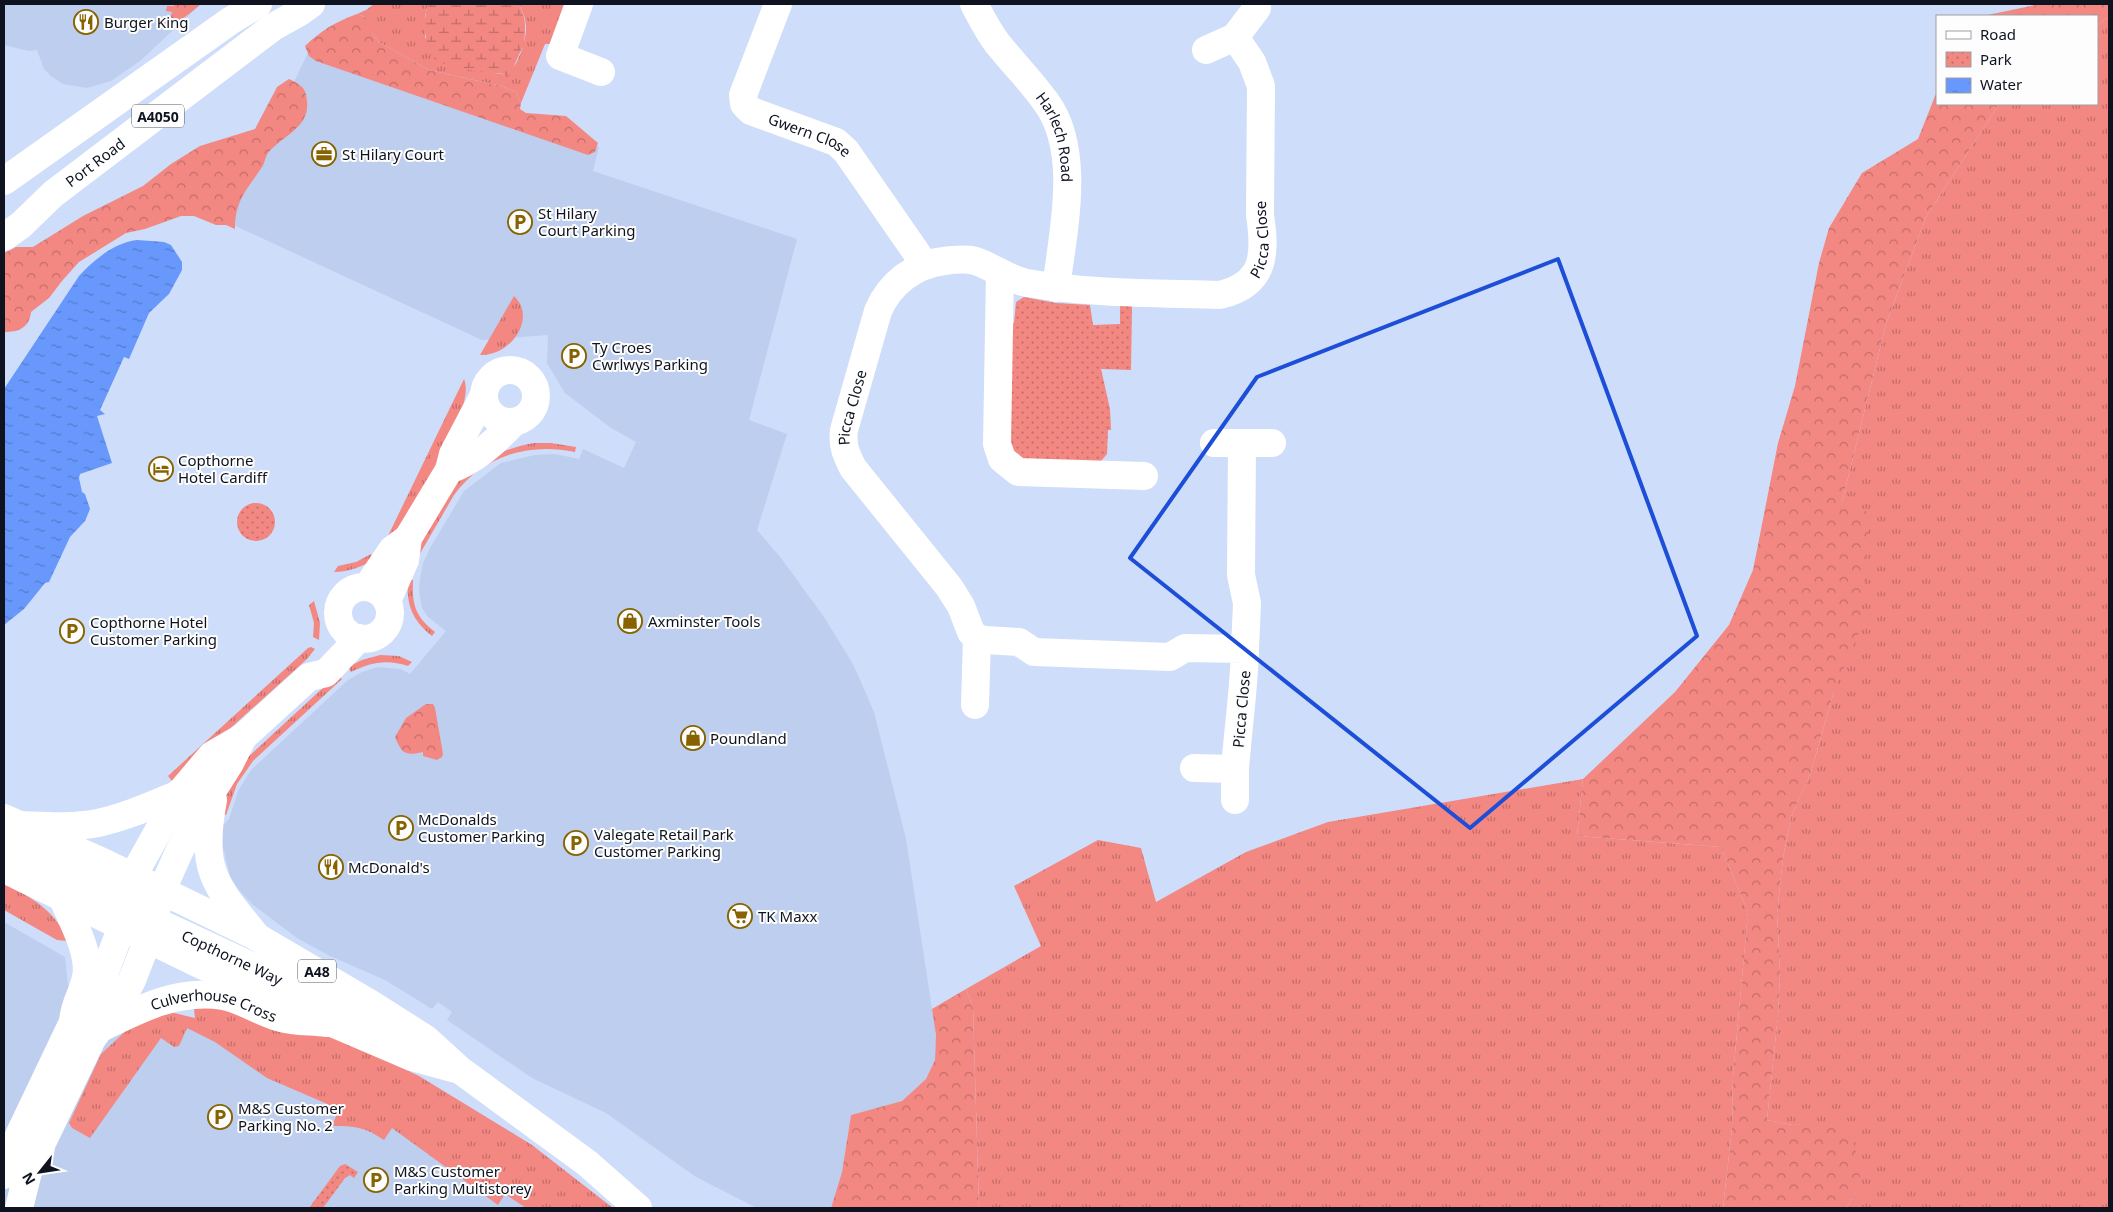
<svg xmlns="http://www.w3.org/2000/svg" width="2113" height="1212" font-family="'Noto Sans',sans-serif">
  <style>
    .built { fill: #beceee }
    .grass { fill: url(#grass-tufts) }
    .forest { fill: url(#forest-crowns) }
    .wetland { fill: url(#wetland-marsh) }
    .park { fill: url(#park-dots) }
    .water { fill: url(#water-ripples) }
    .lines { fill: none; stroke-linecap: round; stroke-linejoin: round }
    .minor { stroke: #fff; stroke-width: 28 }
    .major { stroke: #fff; stroke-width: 28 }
    .marked { fill: none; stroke: #1d4ed8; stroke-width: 4; stroke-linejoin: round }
    .labels { text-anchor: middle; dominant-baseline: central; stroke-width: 4; stroke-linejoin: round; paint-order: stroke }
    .shield { fill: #fdfdfd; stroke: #565962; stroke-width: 1 }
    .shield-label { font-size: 14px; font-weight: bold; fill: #0e131f }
    .poi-label { font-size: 15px; fill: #0e131f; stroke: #fdfdfd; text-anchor: start }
    .street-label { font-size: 15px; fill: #0e131f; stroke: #fdfdfd }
  </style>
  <defs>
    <pattern id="grass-tufts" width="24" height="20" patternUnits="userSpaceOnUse" patternTransform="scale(1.25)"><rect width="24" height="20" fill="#f38782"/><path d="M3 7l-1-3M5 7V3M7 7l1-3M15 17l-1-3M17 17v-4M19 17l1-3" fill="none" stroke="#c36d6a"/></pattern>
    <pattern id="forest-crowns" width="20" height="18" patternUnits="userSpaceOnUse" patternTransform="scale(1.25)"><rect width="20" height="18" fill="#f38782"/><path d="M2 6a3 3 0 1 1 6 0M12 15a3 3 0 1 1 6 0" fill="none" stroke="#c36d6a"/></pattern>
    <pattern id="wetland-marsh" width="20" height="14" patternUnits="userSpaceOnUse" patternTransform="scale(1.25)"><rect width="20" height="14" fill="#f38782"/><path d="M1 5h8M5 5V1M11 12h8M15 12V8" fill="none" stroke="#c36d6a"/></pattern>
    <pattern id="park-dots" width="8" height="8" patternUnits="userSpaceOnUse" patternTransform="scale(1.25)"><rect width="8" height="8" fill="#f38782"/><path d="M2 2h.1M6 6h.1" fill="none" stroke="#c36d6a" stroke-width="1.8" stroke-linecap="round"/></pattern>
    <pattern id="water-ripples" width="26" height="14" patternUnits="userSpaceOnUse" patternTransform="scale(1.25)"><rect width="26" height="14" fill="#6898fb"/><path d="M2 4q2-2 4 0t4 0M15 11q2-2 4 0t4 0" fill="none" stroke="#547bcb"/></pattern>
  </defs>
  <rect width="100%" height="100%" fill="#ceddf9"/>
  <g class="built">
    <path d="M 4,4 L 201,4 L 140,61 L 111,81 L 87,88 L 63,84 L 51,76 L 44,69 L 37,50 L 29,51 L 4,45 Z"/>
    <path d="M 316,36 L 517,119 L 599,147 L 593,171 L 797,239 L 749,420 L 787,434 L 757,530 L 781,558 L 824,617 L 853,664 L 874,712 L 906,839 L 936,1035 L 935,1060 L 926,1079 L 902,1101 L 851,1115 L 842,1172 L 831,1208 L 757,1208 L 696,1177 L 606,1113 L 532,1078 L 447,1020 L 452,1012 L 438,1002 L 432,1009 L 385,980 L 328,955 L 297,938 L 252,904 L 238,889 L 230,876 L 223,847 L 223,825 L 229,819 L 238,791 L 251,770 L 348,680 L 362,672 L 378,667 L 401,669 L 410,674 L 446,631 L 428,617 L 422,608 L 419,591 L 420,579 L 423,563 L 430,548 L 464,491 L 501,463 L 535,455 L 555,454 L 579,459 L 583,449 L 624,468 L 636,442 L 611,428 L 565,393 L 547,363 L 548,335 L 482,340 L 227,222 Z"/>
    <path d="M 4,922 L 65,957 L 68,985 L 130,1029 L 209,1022 L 536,1208 L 4,1208 Z"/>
  </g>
  <g class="grass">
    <path d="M 374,4 L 428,4 L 425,16 L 425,38 L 494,73 C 497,73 502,75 505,74 C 518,71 527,37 526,26 C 525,17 523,11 518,4 L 572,4 L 550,44 L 545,44 L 521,103 L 516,92 L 501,86 L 429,70 L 379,42 L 372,33 L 365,17 L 357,14 L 366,10 Z"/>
    <path d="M 2109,16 L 2109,1208 L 1846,1208 L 1856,1193 L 1809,1124 L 1792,1125 L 1767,1120 L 1778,1015 L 1780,972 L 1777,913 L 1783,858 L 1791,817 L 1811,772 L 1834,691 L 1842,502 L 1886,324 L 1926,217 L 1999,104 L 2097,104 L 2097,26 Z"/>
    <path d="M 514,296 C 538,319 509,357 480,355 Z"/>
    <path d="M 464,379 C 477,409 415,503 399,532 L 386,540 Z"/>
    <path d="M 534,443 L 551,443 L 576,447 L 575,452 C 529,442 482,456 454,495 L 418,557 L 414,554 L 456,482 C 477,461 505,448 534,443 Z"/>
    <path d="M 371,554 L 375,559 C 363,566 349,572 334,572 L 338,566 L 356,562 Z"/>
    <path d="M 408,580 L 413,580 C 412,605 415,616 435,632 L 432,636 C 412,620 406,604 408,580 Z"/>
    <path d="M 314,601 L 320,623 L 319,640 L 313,637 L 314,623 L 309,605 Z"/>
    <path d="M 311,647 L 315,649 L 307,659 L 172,781 L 168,776 L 308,648 Z"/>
    <path d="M 380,655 L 399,656 L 412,662 L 408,666 C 387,659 371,662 351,672 L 348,667 L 362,660 Z"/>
    <path d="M 338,674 L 342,679 L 253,761 L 237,784 L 226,815 L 220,814 L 226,792 L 247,758 Z"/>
    <path d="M 1583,779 L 1577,836 L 1721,847 L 1748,912 L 1733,1076 L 1732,1128 L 1723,1208 L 979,1208 L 973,1008 L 966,989 L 1041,946 L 1014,886 L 1098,840 L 1141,848 L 1156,902 L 1246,852 L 1328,822 Z"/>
    <path d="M 4,883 C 29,896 58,912 67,941 L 57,940 L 4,910 Z"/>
    <path d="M 193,1000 L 337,1037 L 419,1076 L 532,1145 L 613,1208 L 526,1208 L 505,1194 L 498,1205 L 392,1128 L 384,1140 C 365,1127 355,1126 332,1126 L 339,1109 L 267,1078 L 215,1042 L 187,1028 L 179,1046 L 174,1047 L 161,1038 L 90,1138 L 72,1128 L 69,1123 L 101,1054 L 129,1028 L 166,1011 L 195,1018 Z"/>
  </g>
  <g class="forest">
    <path d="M 174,4 L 201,4 C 192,12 174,26 162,29 L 157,26 L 156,21 L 161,18 L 170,20 L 172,12 L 166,11 L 167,6 L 174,6 Z"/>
    <path d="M 2040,4 L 2109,4 L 2109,16 L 2097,26 L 2097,16 L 1983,16 Z"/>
    <path d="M 357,14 L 365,17 L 373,24 L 372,33 L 379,42 L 429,70 L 501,86 L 516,92 L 521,103 L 520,109 L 526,113 L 566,116 L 598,143 L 595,152 L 588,155 L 316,61 L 309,56 L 305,46 C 322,30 335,22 357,14 Z"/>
    <path d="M 289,79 C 301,85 306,87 307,101 C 310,128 283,135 268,153 C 265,157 265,163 262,167 C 247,190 235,200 235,229 L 226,225 L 216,225 L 194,216 L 181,216 L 145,229 L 126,233 L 79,262 L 62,281 L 49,298 L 31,312 C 29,328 19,332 4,332 L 4,253 L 16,247 L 33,247 L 83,216 L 143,186 L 171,164 L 200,146 L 255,129 L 277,87 Z"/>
    <path d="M 1937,91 L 1937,104 L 1999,104 L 1926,217 L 1886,324 L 1842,502 L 1870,513 L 1865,580 L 1858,635 L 1834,691 L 1811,772 L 1791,817 L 1783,858 L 1777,913 L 1780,972 L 1778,1015 L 1767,1120 L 1792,1125 L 1830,1121 L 1848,1130 L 1855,1147 L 1860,1176 L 1856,1193 L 1846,1208 L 1723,1208 L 1732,1128 L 1733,1076 L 1748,912 L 1721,847 L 1577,836 L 1583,779 L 1675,692 L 1729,625 L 1753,570 L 1778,443 L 1795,386 L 1819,263 L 1829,228 L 1862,173 L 1918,139 Z"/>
    <path d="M 426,704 L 433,704 L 435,708 L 443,754 L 442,757 L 437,760 L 423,756 L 423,752 C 405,756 402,754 395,737 L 406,718 Z"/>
    <path d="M 966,989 L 973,1008 L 979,1208 L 831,1208 L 842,1172 L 851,1115 L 902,1101 L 926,1079 L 935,1060 L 936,1035 L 932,1009 Z"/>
  </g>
  <path class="wetland" d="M 428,4 L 518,4 C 526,16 526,27 524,42 L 527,44 L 526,48 L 522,48 L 510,75 L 507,77 L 504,74 L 474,71 L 436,62 C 424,43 422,25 428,4 Z"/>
  <g class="park">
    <path d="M 1024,297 L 1056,303 L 1090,305 L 1093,325 L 1120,324 L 1120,306 L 1132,306 L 1131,370 L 1101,369 L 1110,409 L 1111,430 L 1108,430 L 1107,454 L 1101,461 L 1027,462 L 1007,446 L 1010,324 L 1014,323 L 1016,302 Z"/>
    <circle cx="256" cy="522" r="19"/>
    <path d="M 345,1164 L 358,1172 L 354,1178 L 350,1175 L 345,1178 L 323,1208 L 309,1208 L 340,1166 Z"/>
  </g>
  <path class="water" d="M 137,240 L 164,242 L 171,245 L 182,262 L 182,270 L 169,294 L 149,313 L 129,359 L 124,357 L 100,410 L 105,414 L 97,416 L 112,463 L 80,474 L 79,478 L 82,492 L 85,494 L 90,509 L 85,521 L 70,537 L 49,582 L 45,583 L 24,609 L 4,625 L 4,389 L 79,276 C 95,259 114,243 137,240 Z"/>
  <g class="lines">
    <g class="minor">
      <path d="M 579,4 L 560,56 L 601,72"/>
      <path id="s1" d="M 778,4 L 743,95 L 744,104 L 751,111 L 836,142 L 846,151 L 925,265"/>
      <path id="s2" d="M 974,4 C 981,17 988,31 997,43 C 1013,63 1031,81 1046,102 C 1082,151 1063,231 1056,288"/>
      <path d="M 1206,50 L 1235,37 L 1257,8"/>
      <path d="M 1000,273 L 997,444 L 1002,459 L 1018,472 L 1144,476"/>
      <circle cx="510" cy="396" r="26"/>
      <path d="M 1214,443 L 1272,443"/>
      <path d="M 1242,443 L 1241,575 L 1247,603 L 1245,649"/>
      <path d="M 449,470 C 475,461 495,442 514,422"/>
      <circle cx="364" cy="613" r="26"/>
      <path d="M 367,587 L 392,550 L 408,538 L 449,470 L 453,454 L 484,395"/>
      <path d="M 387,601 L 405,560 L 408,538"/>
      <path d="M 977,638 L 985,640 L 1019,642 L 1034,652 L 1170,657 L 1185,648 L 1245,649 C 1244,689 1238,729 1235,769"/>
      <path id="s3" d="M 975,705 L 977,638 L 971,632 L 961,606 L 949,587 L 853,468 C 846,454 842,446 844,430 L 878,311 C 890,283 914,265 944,261 C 952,260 963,259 971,260 C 986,262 1008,280 1027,283 C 1091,294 1156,293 1220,295 C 1265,284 1266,255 1260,215 L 1261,86 L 1252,62 L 1235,37"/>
      <path d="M 1194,768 L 1235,769 L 1235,800"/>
      <path d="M 213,800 C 200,871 214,884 257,937"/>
      <path d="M 20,825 C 46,826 72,828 98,823 C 126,817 152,805 179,794"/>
      <path d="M 4,841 L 128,903 L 139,917"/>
      <path id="s4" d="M 143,906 L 161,924 L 303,990 L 382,1032 L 390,1038"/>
      <path d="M 73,1022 L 85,1015 L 104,974 L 122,926 L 133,876 L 179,794 L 212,755 L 243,737 L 309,677 L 326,673 L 359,638"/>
      <path id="s5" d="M 103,1027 C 141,1008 179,989 223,996 C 244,1000 261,1013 281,1018 C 295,1022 312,1021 327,1023"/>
      <path d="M 4,1175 L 20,1133 L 73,1022 C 74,1003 83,994 86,977 C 91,954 72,920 63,899"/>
      <path d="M 19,1208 L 28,1172 L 92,1039 L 124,995 L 132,980 L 148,939 L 162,890 L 179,852 L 199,812 L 230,763 L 243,737"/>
    </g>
    <g class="major">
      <path d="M 4,181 L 230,21 L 258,4"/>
      <path id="s6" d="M 4,237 L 21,225 L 53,194 L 273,27 L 300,12 L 311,4"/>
      <path d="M 4,818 L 105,863 L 257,937 L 371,1004 L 426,1039 L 460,1070 L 587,1163 L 638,1208"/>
      <path d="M 4,869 L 199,964 L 332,1023 L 412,1057 L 456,1069"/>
    </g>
  </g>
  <path class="marked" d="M 1558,259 L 1697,636 L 1470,828 L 1130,558 L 1257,377 Z"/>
  <defs>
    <symbol id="restaurant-ring" viewBox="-11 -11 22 22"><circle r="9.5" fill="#fdfdfd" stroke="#876300" stroke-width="1.5"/><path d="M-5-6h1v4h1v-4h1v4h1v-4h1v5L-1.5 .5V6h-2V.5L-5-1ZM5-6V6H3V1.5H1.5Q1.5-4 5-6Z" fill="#876300"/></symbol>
    <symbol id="office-ring" viewBox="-11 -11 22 22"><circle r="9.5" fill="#fdfdfd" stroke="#876300" stroke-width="1.5"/><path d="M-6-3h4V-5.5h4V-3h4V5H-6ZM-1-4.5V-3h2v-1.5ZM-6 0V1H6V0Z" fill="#876300"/></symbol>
    <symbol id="parking-ring" viewBox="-11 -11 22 22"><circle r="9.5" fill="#fdfdfd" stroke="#876300" stroke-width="1.5"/><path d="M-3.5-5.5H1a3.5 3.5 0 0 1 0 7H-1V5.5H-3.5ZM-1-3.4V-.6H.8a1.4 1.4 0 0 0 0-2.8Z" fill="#876300"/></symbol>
    <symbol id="hotel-ring" viewBox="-11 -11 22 22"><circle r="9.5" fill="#fdfdfd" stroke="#876300" stroke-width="1.5"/><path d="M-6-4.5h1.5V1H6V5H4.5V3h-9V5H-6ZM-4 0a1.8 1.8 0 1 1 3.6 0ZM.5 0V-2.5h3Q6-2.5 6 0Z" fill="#876300"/></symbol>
    <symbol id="shop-ring" viewBox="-11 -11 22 22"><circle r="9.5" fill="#fdfdfd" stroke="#876300" stroke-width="1.5"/><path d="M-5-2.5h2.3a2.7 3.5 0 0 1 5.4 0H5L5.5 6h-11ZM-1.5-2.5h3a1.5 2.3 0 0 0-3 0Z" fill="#876300"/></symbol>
    <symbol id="supermarket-ring" viewBox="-11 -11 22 22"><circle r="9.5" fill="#fdfdfd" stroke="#876300" stroke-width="1.5"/><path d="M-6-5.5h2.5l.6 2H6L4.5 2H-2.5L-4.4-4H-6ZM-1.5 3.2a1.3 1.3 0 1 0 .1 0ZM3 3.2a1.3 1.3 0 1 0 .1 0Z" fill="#876300"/></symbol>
  </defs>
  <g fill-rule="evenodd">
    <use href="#restaurant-ring" x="72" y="8" width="28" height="28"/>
    <use href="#office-ring" x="310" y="140" width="28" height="28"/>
    <use href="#parking-ring" x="506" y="208" width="28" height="28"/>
    <use href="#parking-ring" x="560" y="342" width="28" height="28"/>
    <use href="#hotel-ring" x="147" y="455" width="28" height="28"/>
    <use href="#shop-ring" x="616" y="607" width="28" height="28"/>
    <use href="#parking-ring" x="58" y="617" width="28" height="28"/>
    <use href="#shop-ring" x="679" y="724" width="28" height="28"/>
    <use href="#parking-ring" x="387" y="814" width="28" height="28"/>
    <use href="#parking-ring" x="562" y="829" width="28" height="28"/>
    <use href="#restaurant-ring" x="317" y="853" width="28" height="28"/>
    <use href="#supermarket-ring" x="726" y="902" width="28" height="28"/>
    <use href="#parking-ring" x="206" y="1103" width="28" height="28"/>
    <use href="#parking-ring" x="362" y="1166" width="28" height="28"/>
  </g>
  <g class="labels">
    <g class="shield">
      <rect x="132" y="104.5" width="52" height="23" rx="4"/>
      <rect x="298" y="959.5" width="38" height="23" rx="4"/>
    </g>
    <g class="shield-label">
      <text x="158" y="116">A4050</text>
      <text x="317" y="971">A48</text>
    </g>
    <g class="poi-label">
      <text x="104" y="22">Burger King</text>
      <text x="342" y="154">St Hilary Court</text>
      <text x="538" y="213">St Hilary<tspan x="538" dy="17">Court Parking</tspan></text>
      <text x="592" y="347">Ty Croes<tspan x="592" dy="17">Cwrlwys Parking</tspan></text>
      <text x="178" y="460">Copthorne<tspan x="178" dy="17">Hotel Cardiff</tspan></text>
      <text x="648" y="621">Axminster Tools</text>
      <text x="90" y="622">Copthorne Hotel<tspan x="90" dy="17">Customer Parking</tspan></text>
      <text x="710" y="738">Poundland</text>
      <text x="418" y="819">McDonalds<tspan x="418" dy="17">Customer Parking</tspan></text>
      <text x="594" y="834">Valegate Retail Park<tspan x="594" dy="17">Customer Parking</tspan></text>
      <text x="348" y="867">McDonald's</text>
      <text x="758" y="916">TK Maxx</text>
      <text x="238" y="1108">M&amp;S Customer<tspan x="238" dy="17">Parking No. 2</tspan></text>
      <text x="394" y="1171">M&amp;S Customer<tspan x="394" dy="17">Parking Multistorey</tspan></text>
    </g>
    <g class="street-label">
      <text stroke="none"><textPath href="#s1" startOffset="180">Gwern Close</textPath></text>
      <text stroke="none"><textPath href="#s2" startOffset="159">Harlech Road</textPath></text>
      <text stroke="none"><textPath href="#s6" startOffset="118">Port Road</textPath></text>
      <text stroke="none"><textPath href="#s3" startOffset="888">Picca Close</textPath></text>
      <text stroke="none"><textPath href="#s3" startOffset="342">Picca Close</textPath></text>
      <text transform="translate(1241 709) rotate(-85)">Picca Close</text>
      <text stroke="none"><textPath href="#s4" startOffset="104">Copthorne Way</textPath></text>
      <text stroke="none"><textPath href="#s5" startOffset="118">Culverhouse Cross</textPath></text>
    </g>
  </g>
  <rect width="2113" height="1212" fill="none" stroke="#0e131f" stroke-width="10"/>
  <rect x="1936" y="15" width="162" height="90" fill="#fdfdfd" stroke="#9d9fa4"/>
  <rect x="1946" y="31" width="25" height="8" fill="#ffffff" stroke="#9d9fa4"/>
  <text x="1980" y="40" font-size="15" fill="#0e131f">Road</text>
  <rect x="1946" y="52" width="25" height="15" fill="url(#park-dots)" stroke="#9d9fa4"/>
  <text x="1980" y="65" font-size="15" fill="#0e131f">Park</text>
  <rect x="1946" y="78" width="25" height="15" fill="url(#water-ripples)" stroke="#9d9fa4"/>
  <text x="1980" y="90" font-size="15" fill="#0e131f">Water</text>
  <g transform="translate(40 1172) rotate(240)" stroke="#fdfdfd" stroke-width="4" paint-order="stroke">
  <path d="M0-4L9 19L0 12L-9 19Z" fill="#0e131f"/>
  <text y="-8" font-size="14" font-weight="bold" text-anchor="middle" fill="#0e131f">N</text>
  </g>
</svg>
